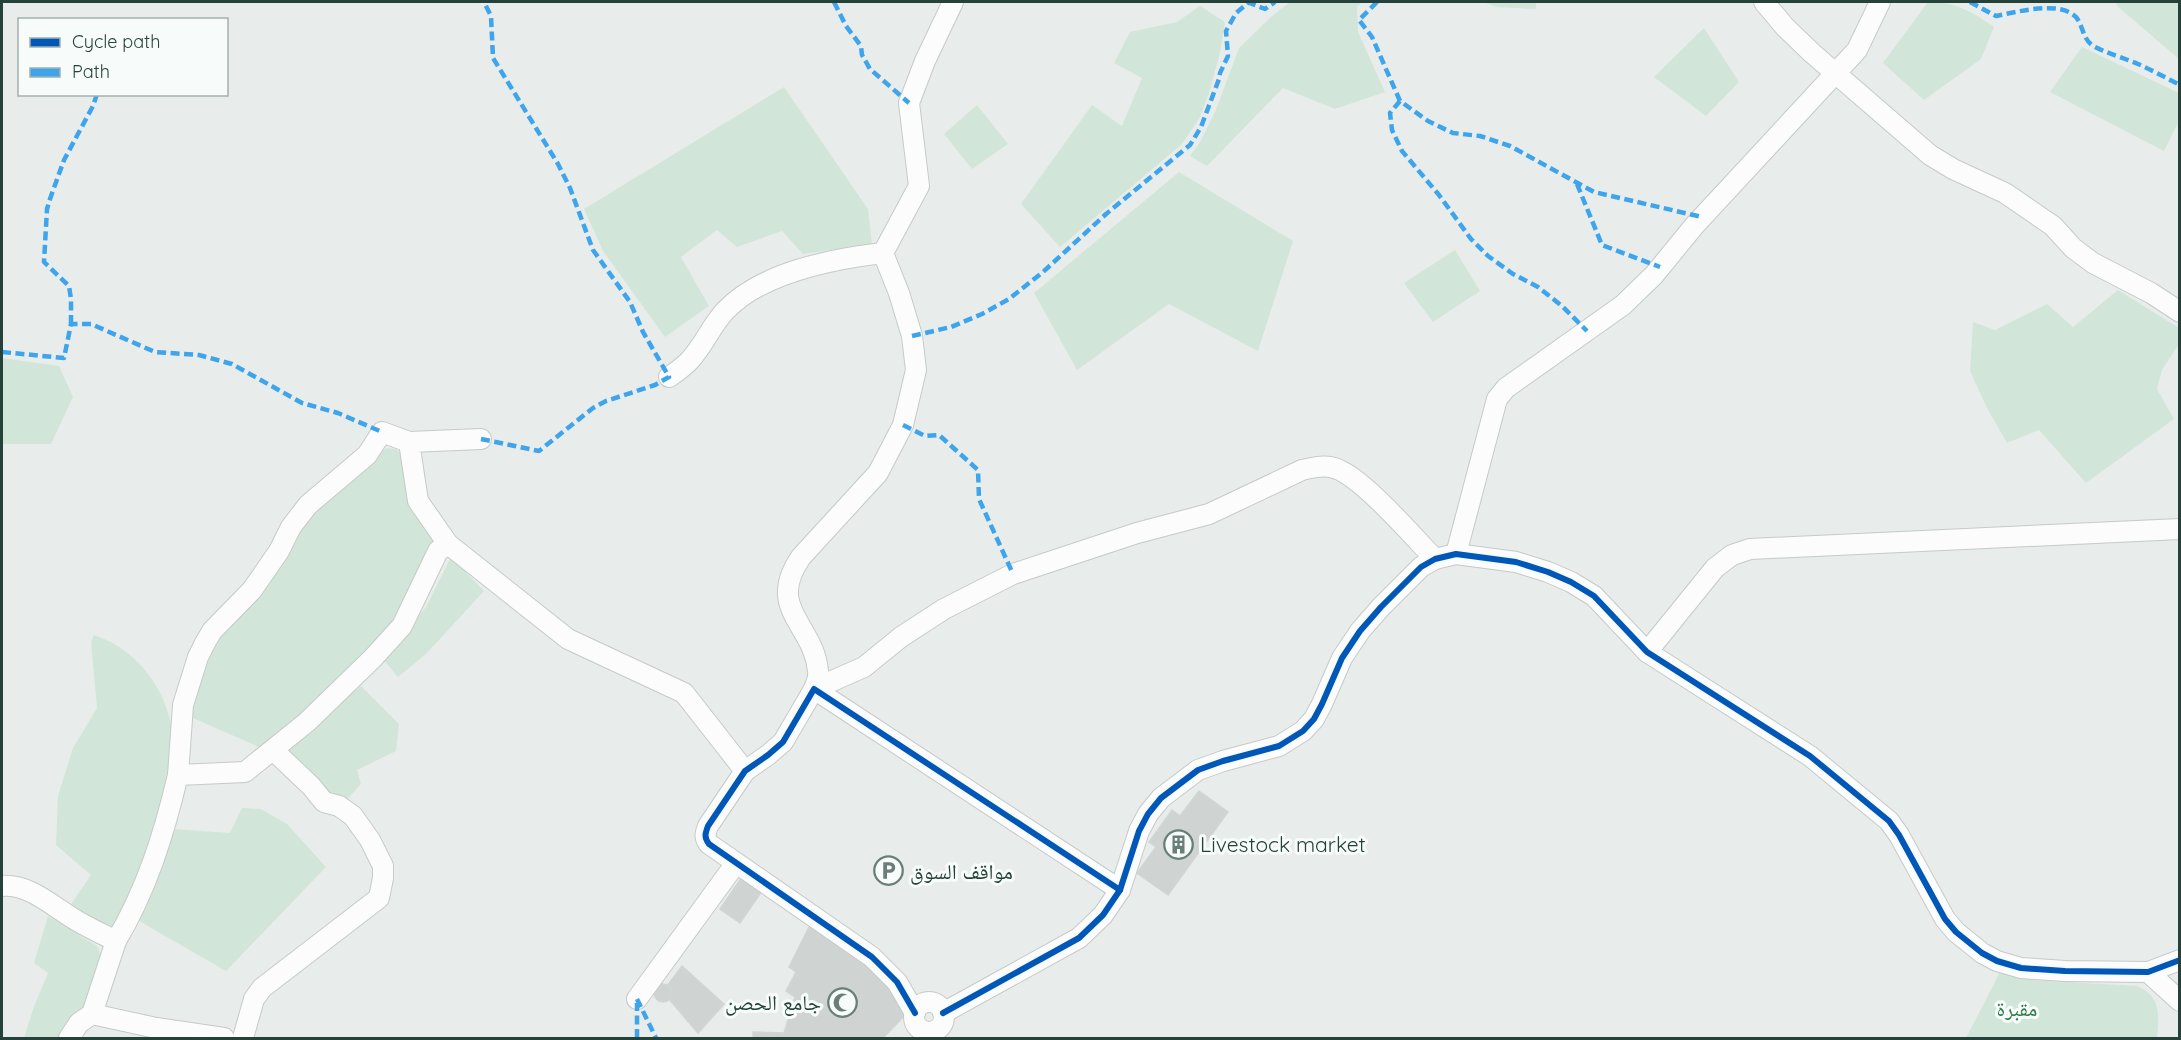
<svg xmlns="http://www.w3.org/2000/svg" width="2181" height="1040" font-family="Quicksand,'Noto Naskh Arabic',sans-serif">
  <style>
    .green { fill: #d1e6d8 }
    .building { fill: #cfd4d2; stroke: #d1d6d4; stroke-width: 1.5 }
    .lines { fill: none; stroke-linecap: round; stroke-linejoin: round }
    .minor-casing { stroke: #c5cac8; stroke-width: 22 }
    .minor { stroke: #fcfcfc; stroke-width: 20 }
    .quiet { stroke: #3ea4ec; stroke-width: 4.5; stroke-dasharray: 9 4.5; stroke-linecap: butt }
    .cycleway-casing { stroke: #f7fbf9; stroke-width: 10 }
    .cycleway { stroke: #0057b8; stroke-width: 6 }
    .labels { text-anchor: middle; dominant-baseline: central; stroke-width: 6; stroke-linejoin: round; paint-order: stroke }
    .poi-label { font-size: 21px; fill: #24423a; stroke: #f7fbf9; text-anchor: start }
    .park-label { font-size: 21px; fill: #2d7a4b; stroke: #f7fbf9 }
  </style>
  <rect width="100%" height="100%" fill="#e8edeb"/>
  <g class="green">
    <path d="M 1290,2 L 1362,2 L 1357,7 L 1358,32 L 1385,92 L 1335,109 L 1283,88 L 1207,166 L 1190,156 L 1200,142 L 1215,112 L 1239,48 L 1272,16 Z"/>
    <path d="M 1483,2 L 1536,2 L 1536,9 L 1497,7 Z"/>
    <path d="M 1928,2 C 1954,1 1973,12 1994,27 L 1981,59 L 1924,100 L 1883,63 Z"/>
    <path d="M 2116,2 L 2179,2 L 2179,59 L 2117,6 Z"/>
    <path d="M 1200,6 L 1225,22 L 1220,53 L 1209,93 L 1199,119 L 1182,144 L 1060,247 L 1021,204 L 1092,105 L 1122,126 L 1142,78 L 1114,63 L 1130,32 L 1177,22 Z"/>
    <path d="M 1704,28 L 1739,82 L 1706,116 L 1654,77 Z"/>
    <path d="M 2082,47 L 2179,93 L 2179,121 L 2164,151 L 2050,92 Z"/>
    <path d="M 784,87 L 868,209 L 872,244 L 803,254 L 782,231 L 737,247 L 717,230 L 681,257 L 709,306 L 665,337 L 603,251 L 584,209 Z"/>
    <path d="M 977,105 L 1008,144 L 972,169 L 944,134 Z"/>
    <path d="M 1179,172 L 1293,241 L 1258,351 L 1169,304 L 1077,370 L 1034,293 Z"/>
    <path d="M 1455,250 L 1480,291 L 1433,322 L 1404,283 Z"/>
    <path d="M 2118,290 L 2179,328 L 2179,344 L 2162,370 L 2157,389 L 2174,419 L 2086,483 L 2039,430 L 2007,443 L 1987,408 L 1970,371 L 1973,322 L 1995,330 L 2047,304 L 2073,327 Z"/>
    <path d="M 2,358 L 59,366 L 73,397 L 51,444 L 2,444 Z"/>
    <path d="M 387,448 L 396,449 L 404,457 L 435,540 L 398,618 L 327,696 L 261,748 L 186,715 L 212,643 L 312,510 L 374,456 Z"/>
    <path d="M 451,557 L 484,591 L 426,654 L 398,677 L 383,659 L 426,607 Z"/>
    <path d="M 94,635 C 143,651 174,700 174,751 C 174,781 161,811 152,840 C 147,855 144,873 137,888 C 131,903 121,917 113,932 L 69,907 L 91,875 L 56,845 L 58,796 L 73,748 L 97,708 L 91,642 Z"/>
    <path d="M 361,686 L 399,724 L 396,751 L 357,770 L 361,784 L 342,805 L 282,752 Z"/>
    <path d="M 242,808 L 261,809 L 287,824 L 326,867 L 226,971 L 139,921 L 173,829 L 230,833 Z"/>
    <path d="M 48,916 L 97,946 L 104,963 L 92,1009 L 66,1038 L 24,1038 L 33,1009 L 48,973 L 34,963 Z"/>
    <path d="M 2000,972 L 2032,980 L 2137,986 C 2162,997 2159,1015 2157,1038 L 1966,1038 Z"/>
  </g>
  <g class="building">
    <path d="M 1199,791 L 1228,812 L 1168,895 L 1137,873 L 1156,847 L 1149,842 L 1172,810 L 1180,816 Z"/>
    <path d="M 742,877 L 762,891 L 740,923 L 720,909 Z"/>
    <path d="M 811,923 L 868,961 L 910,1010 L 883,1038 L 753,1038 L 753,1032 L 784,1033 L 795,997 L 786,991 L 796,972 L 789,967 Z"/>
    <path d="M 682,966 L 724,1004 L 698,1033 L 669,999 L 671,992 L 667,986 Z"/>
    <circle cx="663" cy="993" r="9"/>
  </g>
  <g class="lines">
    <defs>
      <g id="minor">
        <path d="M 1764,2 L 1785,27 L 1812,53 L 1930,155 L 1953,169 L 2005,193 L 2053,226 L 2073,248 L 2093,263 L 2151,293 L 2180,312"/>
        <path d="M 669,377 C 676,372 684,367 690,360 C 704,345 711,326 725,311 C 762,272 832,259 883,253"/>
        <path d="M 481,439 L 409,442 L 418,501 L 448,544 L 568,639 L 684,693 L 745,771"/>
        <path d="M 1456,554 L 1497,399 L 1506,388 L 1623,305 L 1654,275 L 1694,226 L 1857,50 L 1880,2"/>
        <path d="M 1647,652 L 1715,568 L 1732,555 L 1750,549 L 2180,529"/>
        <path d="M 814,689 C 816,684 819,677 818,671 C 814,624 765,609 801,557 L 878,473 L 903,425 L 916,370 L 912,336 L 899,293 L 883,253 L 919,186 L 909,103 L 925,61 L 953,2"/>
        <path d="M 814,689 L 864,667 L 901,637 L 944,609 L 1013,574 L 1137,533 L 1209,514 L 1302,470 C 1311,468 1321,465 1330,467 C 1357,470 1414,538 1435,559"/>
        <path d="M 178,775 L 183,705 L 198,657 L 205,643 L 212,631 L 252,590 L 279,551 L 291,527 L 308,505 L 367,455 L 382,432 L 409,442"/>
        <path d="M 2,886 C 29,884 51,905 74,919 C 87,927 102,934 116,941 C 147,889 164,834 178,775 L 245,772 L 307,722 L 373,658 L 402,626 L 438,551 L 448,544"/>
        <path d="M 2148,972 L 2180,1001"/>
        <path d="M 637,999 L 736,863"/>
        <circle cx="929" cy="1017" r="15"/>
        <path d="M 915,1013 L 897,982 L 872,957 L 709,844 C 704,837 705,834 708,826 L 745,771 L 768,755 L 783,742 L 814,689 L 1120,890"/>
        <path d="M 943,1013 L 1079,938 L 1103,915 L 1120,890 L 1139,831 L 1148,814 L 1161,798 L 1198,770 L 1223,761 L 1279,746 L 1303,731 L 1314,719 L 1322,704 L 1342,658 L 1360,631 L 1381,607 L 1421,567 L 1435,559 L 1456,554 L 1516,562 L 1548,572 L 1571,582 L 1594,596 L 1647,652 L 1810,756 L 1889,821 L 1899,835 L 1945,919 L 1956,932 L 1982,953 L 1997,961 L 2021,968 L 2065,971 L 2148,972 L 2180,960"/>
        <path d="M 92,1014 L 116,941"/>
        <path d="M 69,1038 L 79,1023 L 92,1014 L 156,1028 L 224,1038"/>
        <path d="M 243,1038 L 254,999 L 262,988 L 379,898 L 383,878 L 383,866 L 370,840 L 353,816 L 339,806 L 324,802 L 311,786 L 273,750"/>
      </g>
    </defs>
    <use href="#minor" class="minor-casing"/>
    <use href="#minor" class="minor"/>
    <g class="quiet">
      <path d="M 834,2 L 846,26 L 861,46 L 862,55 L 870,69 L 909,103"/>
      <path d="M 1247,2 L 1265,9 L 1275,2"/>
      <path d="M 1377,2 L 1359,20 L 1372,37 L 1400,101 L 1428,121 L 1453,133 L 1480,136 L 1510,146 L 1594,192 L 1702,217"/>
      <path d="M 1970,2 L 1996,16 C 2017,12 2059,0 2076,17 C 2084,27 2082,40 2095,47 C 2109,54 2124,58 2138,64 C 2152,70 2166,78 2180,85"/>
      <path d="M 1400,101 L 1390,113 L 1392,130 L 1402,151 L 1439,195 L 1471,239 L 1488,256 L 1513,274 L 1538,287 L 1562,306 L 1587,331"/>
      <path d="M 1577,184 L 1602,245 L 1660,267"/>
      <path d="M 71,324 L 71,299 L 69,286 L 44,262 L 47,209 L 50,199 L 64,160 L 93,106 L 97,94"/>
      <path d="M 912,336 L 951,327 L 982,314 L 1009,299 L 1043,272 L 1106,214 L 1190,145 L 1201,127 L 1219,79 L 1220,73 L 1228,56 L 1226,31 L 1236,13 L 1248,3"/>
      <path d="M 2,352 L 64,358 L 71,324 L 91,324 L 155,352 L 199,355 L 232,364 L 302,403 L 338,413 L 382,432"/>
      <path d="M 903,425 L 925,436 L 939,435 L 978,470 L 979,499 L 1013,574"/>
      <path d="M 481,439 L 539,451 L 593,408 L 606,401 L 655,385 L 669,377 L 643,332 L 630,302 L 593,250 L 570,188 L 558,164 L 493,58 L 491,16 L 484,2"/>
      <path d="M 637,999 L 656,1038"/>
      <path d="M 637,1038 L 637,1003"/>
    </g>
    <defs>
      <g id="cycleway">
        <path d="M 915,1013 L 897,982 L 872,957 L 709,844 C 704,837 705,834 708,826 L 745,771 L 768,755 L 783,742 L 814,689 L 1120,890"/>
        <path d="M 943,1013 L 1079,938 L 1103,915 L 1120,890 L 1139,831 L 1148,814 L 1161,798 L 1198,770 L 1223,761 L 1279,746 L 1303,731 L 1314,719 L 1322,704 L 1342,658 L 1360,631 L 1381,607 L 1421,567 L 1435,559 L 1456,554 L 1516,562 L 1548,572 L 1571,582 L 1594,596 L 1647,652 L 1810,756 L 1889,821 L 1899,835 L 1945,919 L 1956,932 L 1982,953 L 1997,961 L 2021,968 L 2065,971 L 2148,972 L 2180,960"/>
      </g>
    </defs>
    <use href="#cycleway" class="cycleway-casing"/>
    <use href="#cycleway" class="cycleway"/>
  </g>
  <defs>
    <symbol id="building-ring" viewBox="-11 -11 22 22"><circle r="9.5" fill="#f7fbf9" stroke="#697e78" stroke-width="1.5"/><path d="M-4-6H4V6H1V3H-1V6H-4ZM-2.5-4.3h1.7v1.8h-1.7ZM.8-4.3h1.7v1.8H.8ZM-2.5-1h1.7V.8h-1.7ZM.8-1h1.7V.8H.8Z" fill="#697e78"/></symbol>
    <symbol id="parking-ring" viewBox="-11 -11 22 22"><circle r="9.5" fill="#f7fbf9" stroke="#697e78" stroke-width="1.5"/><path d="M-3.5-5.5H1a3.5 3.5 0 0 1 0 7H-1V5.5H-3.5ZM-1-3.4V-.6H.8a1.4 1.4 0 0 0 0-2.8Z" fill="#697e78"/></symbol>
    <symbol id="mosque-ring" viewBox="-11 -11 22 22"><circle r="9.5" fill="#f7fbf9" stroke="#697e78" stroke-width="1.5"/><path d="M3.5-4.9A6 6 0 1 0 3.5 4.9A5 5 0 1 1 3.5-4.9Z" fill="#697e78"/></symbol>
  </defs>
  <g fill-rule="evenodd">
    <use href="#building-ring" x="1162" y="828" width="33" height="33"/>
    <use href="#parking-ring" x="872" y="854" width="33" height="33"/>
    <use href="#mosque-ring" x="826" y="986" width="33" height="33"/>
  </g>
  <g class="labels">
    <g class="poi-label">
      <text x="1200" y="844">Livestock market</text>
      <text x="910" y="871">مواقف السوق</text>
      <text x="821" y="1002" text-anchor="end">جامع الحصن</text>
    </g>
    <g class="park-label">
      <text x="2017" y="1008">مقبرة</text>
    </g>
  </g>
  <rect width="2181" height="1040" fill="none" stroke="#24423a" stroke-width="6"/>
  <rect x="18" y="18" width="210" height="78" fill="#f7fbf9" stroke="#a3b1ad" stroke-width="1.5"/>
  <rect x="30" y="38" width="30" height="9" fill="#0057b8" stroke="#a3b1ad" stroke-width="1.5"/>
  <text x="72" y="48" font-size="18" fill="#24423a">Cycle path</text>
  <rect x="30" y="68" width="30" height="9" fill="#3ea4ec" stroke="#a3b1ad" stroke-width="1.5"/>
  <text x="72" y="78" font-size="18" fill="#24423a">Path</text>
</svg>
